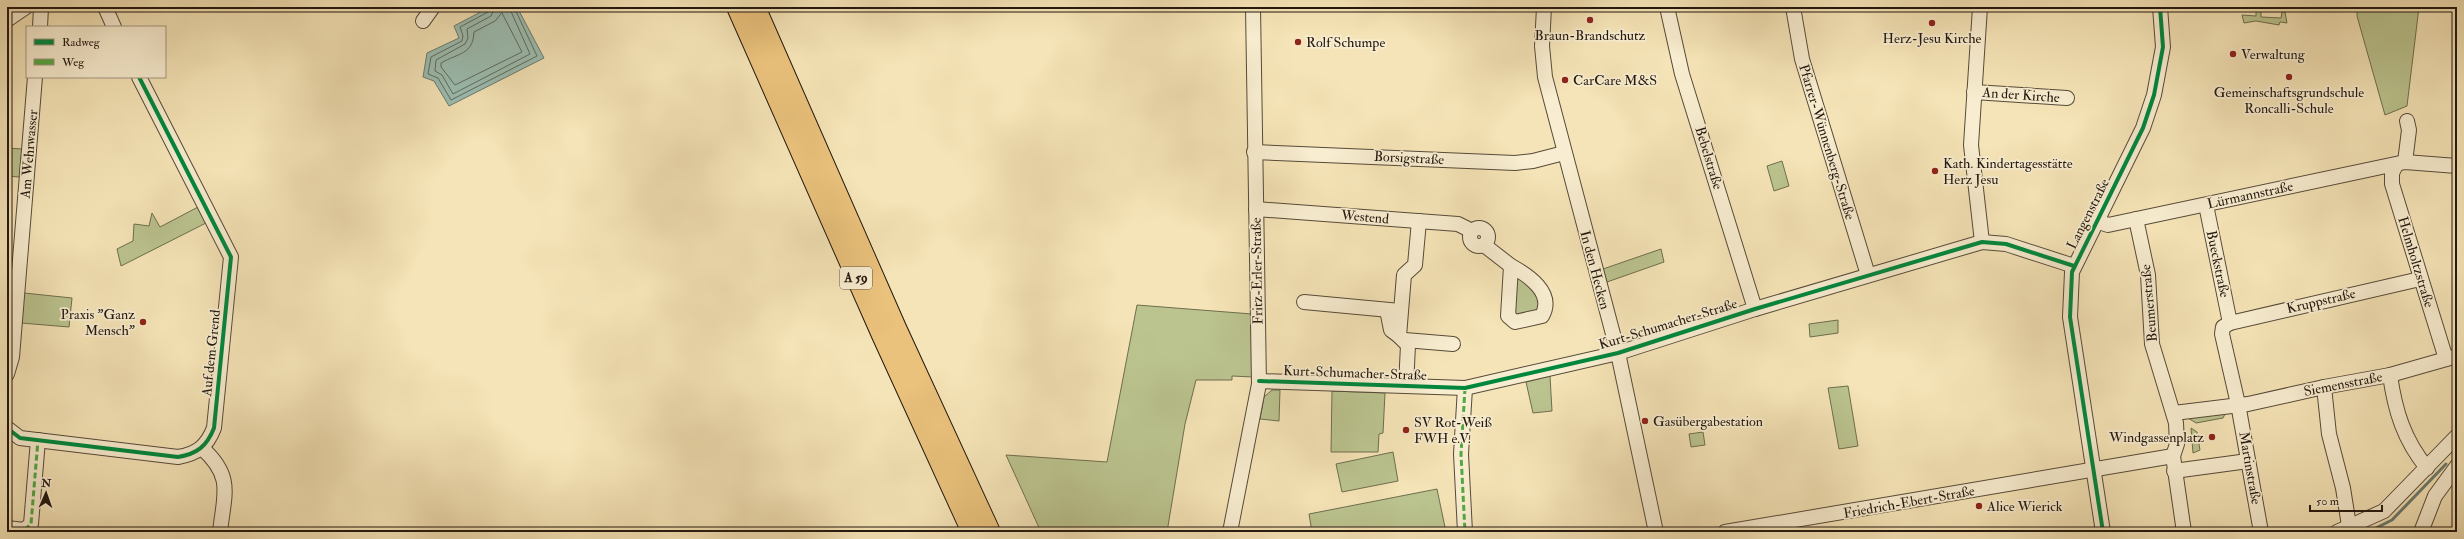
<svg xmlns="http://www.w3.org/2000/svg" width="2464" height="539" font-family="'IM FELL Double Pica',serif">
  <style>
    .green { fill: #bbc48f; stroke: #6e6e4f }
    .water { fill: #9cbeb2; stroke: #6b7b71 }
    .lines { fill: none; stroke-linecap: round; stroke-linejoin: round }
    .shore { stroke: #5f6a60; stroke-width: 1 }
    .stream { stroke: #6b7b71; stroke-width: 3 }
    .minor-casing { stroke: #574a39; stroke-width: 16 }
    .highway-casing { stroke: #22170f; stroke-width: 22 }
    .minor { stroke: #f8edd0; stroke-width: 14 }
    .highway { stroke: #eac27c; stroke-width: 20 }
    .quiet { stroke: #53a941; stroke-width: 3; stroke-dasharray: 6 3; stroke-linecap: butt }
    .cycleway-casing { stroke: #f8edd0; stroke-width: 6 }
    .cycleway { stroke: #00873e; stroke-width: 4 }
    .poi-dot { fill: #8f2418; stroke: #f8edd0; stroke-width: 1.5 }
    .labels { text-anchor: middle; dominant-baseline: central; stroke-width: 3.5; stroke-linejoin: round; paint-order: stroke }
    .shield { fill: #f8edd0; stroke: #625749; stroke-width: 1 }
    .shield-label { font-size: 13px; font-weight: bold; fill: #22170f }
    .poi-label { font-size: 14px; fill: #22170f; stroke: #f8edd0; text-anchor: start }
    .street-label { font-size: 14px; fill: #22170f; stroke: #f8edd0 }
  </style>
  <rect width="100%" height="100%" fill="#f5e4b7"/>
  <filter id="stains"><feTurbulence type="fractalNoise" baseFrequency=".005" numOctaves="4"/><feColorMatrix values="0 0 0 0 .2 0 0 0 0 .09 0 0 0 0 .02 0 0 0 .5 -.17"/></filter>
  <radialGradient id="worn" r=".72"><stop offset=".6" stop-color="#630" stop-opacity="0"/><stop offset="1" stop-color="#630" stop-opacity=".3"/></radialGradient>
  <g class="green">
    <path d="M 2357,7 L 2419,7 L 2407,106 L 2385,115 L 2357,16 Z"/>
    <path d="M 2256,10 L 2261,10 L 2261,17 L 2281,18 L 2282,12 L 2285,12 L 2287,23 L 2280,22 L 2279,25 L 2256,21 L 2244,23 L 2242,15 L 2256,16 Z"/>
    <path d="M 7,148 L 22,149 L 19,177 L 7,176 Z"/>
    <path d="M 1782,161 L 1789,186 L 1774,191 L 1767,166 Z"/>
    <path d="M 198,207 L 206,223 L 121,266 L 117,249 L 133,241 L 134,224 L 149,226 L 152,213 L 160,227 Z"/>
    <path d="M 1661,249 L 1664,262 L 1607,282 L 1603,269 Z"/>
    <path d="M 1520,277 L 1531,284 L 1540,303 L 1537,312 L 1514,315 L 1516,278 Z"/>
    <path d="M 24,293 L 72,298 L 69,327 L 21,323 Z"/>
    <path d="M 1137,305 L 1252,314 L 1253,377 L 1232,376 L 1232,380 L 1196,380 L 1185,424 L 1167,532 L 1041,532 L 1006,455 L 1107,462 Z"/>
    <path d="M 1838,320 L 1838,333 L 1810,337 L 1809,324 Z"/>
    <path d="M 1550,376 L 1552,411 L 1533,413 L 1526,382 Z"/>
    <path d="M 1848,386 L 1858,446 L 1839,449 L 1828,388 Z"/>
    <path d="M 1272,390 L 1280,390 L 1279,421 L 1260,419 L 1264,397 Z"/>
    <path d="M 1332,391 L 1385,393 L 1383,433 L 1379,434 L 1378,452 L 1331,452 Z"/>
    <path d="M 2226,412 L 2223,418 L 2196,423 L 2188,418 Z"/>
    <path d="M 2191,428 L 2197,432 L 2200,450 L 2193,453 Z"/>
    <path d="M 1703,432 L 1705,445 L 1691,447 L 1689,434 Z"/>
    <path d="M 1393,452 L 1398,481 L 1342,492 L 1336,464 Z"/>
    <path d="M 1437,489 L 1446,532 L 1312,532 L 1309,514 Z"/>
  </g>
  <path class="water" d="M 490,7 L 517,7 L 544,58 L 449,106 L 434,81 L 423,77 L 427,53 L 459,38 L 454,26 Z"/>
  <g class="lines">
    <g class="shore">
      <path d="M 490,7 L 488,12 L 460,27 L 463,36 L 462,41 L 431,57 L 428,74 L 438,78 L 451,100 L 537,56 L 514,7"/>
      <path d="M 495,7 L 491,16 L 467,29 L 468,38 L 465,44 L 436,60 L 435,71 L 442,75 L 453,94 L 530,54 L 509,7"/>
      <path d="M 502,13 L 522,52 L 455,85 L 441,67 L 441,63 C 458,53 473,55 474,32 L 495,21 Z"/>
    </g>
    <path class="stream" d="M 2368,532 L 2392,520 L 2446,464"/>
    <defs>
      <g id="minor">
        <path d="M 105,7 L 114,27"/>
        <path d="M 1544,7 L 1542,46 L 1545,77 L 1618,353 L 1656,532"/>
        <path d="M 1667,7 L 1682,74 L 1755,309"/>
        <path d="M 1793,7 L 1802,59 L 1868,275"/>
        <path d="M 1980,7 L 1971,145 L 1982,242"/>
        <path d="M 7,20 L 26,7"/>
        <path d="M 423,21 L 433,7"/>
        <path d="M 40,27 L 41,7"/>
        <path d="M 1974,92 L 2067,98"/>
        <path d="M 1254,152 L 1515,163 L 1533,161 L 1564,153"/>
        <path d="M 2405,162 L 2409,130 L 2407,121"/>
        <path d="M 2396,165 L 2392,173 L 2392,184 L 2446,359"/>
        <path d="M 2206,205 L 2230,323"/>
        <path d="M 1256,209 L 1458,224 L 1472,231"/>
        <path d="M 2136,219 L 2148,275 L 2152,344 L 2176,423 L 2177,444 L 2173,456 L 2184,532"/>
        <path d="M 2096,221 L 2108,225 L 2405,162 L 2457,166"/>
        <circle cx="1479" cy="237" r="9"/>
        <path d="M 1484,245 L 1511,266"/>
        <path d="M 1511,266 C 1528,275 1555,293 1542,316 L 1515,322 L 1508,316 Z"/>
        <path d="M 1304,302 L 1400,311"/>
        <path d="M 1387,310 L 1391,330 L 1399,336"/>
        <path d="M 1405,340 L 1453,344"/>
        <path d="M 7,374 L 12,357 L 35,77"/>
        <path d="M 2390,375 C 2395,411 2404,440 2427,468"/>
        <path d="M 1259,381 L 1465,388 L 1618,353 L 1755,309 L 1982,242 L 2006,244 L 2074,266"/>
        <path d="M 1406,386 L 1408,345 L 1399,336 L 1404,275 L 1415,265 L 1419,221"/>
        <path d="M 2324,387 L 2329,434 L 2343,488 L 2350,532"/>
        <path d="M 1465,388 L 1461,454 L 1465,532"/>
        <path d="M 2174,413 L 2248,404 L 2324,387 L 2390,375 L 2457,356"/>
        <path d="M 7,428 L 20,438 L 178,457 C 197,454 207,446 214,428 L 231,257 L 139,77"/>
        <path d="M 202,448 C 234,477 224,494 220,532"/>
        <path d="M 2174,471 L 2248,461"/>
        <path d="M 7,528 L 24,530 L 31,524 L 38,440"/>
        <path d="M 1230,532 L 1259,384 L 1253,7"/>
        <path d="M 1725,532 L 2173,456"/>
        <path d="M 2103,532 L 2070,317 L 2072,272 L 2143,128 L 2154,95 L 2163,47 L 2160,7"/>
        <path d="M 2261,532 L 2238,404 L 2222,334 L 2223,327 L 2230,323 L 2420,279"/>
        <path d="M 2337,532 L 2384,511 L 2457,436"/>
        <path d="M 2421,532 L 2435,496 L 2457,466"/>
      </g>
      <g id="highway">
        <path d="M 737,7 L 882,335 L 972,532"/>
        <path d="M 755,7 L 896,328 L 990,532"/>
      </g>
    </defs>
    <use href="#minor" class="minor-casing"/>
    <use href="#highway" class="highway-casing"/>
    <use href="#minor" class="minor"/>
    <use href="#highway" class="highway"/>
    <g class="quiet">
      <path d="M 1465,388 L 1461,454 L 1465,532"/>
      <path d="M 7,528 L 24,530 L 31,524 L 38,440"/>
    </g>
    <defs>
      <g id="cycleway">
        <path d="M 1259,381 L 1465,388 L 1618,353 L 1755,309 L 1982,242 L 2006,244 L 2074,266"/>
        <path d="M 7,428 L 20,438 L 178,457 C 197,454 207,446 214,428 L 231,257 L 139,77"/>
        <path d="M 2103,532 L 2070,317 L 2072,272 L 2143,128 L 2154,95 L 2163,47 L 2160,7"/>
      </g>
    </defs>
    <use href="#cycleway" class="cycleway-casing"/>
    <use href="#cycleway" class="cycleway"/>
  </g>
  <g class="poi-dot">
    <circle cx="1590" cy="20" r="4"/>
    <circle cx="1932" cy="23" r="4"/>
    <circle cx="1298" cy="42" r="4"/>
    <circle cx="2233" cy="54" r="4"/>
    <circle cx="2289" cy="77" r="4"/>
    <circle cx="1565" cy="80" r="4"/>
    <circle cx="1935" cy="171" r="4"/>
    <circle cx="143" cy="322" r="4"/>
    <circle cx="1645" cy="421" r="4"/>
    <circle cx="1406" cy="430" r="4"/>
    <circle cx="2212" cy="437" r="4"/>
    <circle cx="1979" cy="506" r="4"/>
  </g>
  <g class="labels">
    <rect class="shield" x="840" y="267" width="32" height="22" rx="3"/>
    <g class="shield-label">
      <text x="856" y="278">A 59</text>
    </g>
    <g class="poi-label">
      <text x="1590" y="35" text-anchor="middle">Braun-Brandschutz</text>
      <text x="1932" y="38" text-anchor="middle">Herz-Jesu Kirche</text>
      <text x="1306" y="42">Rolf Schumpe</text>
      <text x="2241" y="54">Verwaltung</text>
      <text x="1573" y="80">CarCare M&amp;S</text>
      <text x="2289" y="92" text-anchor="middle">Gemeinschaftsgrundschule<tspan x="2289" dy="16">Roncalli-Schule</tspan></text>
      <text x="1943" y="163">Kath. Kindertagesstätte<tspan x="1943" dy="16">Herz Jesu</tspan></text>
      <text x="135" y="314" text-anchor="end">Praxis "Ganz<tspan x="135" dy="16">Mensch"</tspan></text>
      <text x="1653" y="421">Gasübergabestation</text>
      <text x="1414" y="422">SV Rot-Weiß<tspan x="1414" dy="16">FWH e.V.</tspan></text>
      <text x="2204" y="437" text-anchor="end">Windgassenplatz</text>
      <text x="1987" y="506">Alice Wierick</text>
    </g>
    <g class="street-label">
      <text transform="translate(2021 95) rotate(4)">An der Kirche</text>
      <text transform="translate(1827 142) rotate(73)">Pfarrer-Wünnenberg-Straße</text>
      <text transform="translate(29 154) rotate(-85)">Am Wehrwasser</text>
      <text transform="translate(1409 158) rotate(3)">Borsigstraße</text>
      <text transform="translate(1709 158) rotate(73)">Bebelstraße</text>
      <text transform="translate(2250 195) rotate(-12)">Lürmannstraße</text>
      <text transform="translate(2088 214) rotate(-63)">Langenstraße</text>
      <text transform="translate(1365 217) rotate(5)">Westend</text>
      <text transform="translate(2416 262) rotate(73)">Helmholtzstraße</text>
      <text transform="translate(2218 264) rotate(78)">Bueckstraße</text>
      <text transform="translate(1595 270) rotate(75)">In den Hecken</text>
      <text transform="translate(1257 271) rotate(-91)">Fritz-Erler-Straße</text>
      <text transform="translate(2321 301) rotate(-13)">Kruppstraße</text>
      <text transform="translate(2149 303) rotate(-95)">Beumerstraße</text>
      <text transform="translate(1668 324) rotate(-17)">Kurt-Schumacher-Straße</text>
      <text transform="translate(211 353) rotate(-84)">Auf dem Grend</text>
      <text transform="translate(1355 373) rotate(2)">Kurt-Schumacher-Straße</text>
      <text transform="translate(2343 384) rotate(-11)">Siemensstraße</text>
      <text transform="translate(2250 468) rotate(80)">Martinstraße</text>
      <text transform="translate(1909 502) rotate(-10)">Friedrich-Ebert-Straße</text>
    </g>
  </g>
  <rect width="2464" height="539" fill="none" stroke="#f5e4b7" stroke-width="24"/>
  <rect x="8" y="8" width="2448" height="523" fill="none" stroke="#22170f" stroke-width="2"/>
  <rect x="12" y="12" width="2440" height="515" fill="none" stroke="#22170f"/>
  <rect x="26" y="26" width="140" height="52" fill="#f8edd0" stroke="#a29783"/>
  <rect x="34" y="39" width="20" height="6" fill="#00873e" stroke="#a29783"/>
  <text x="62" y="46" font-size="12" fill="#22170f">Radweg</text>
  <rect x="34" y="59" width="20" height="6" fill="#53a941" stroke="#a29783"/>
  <text x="62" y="66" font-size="12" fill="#22170f">Weg</text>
  <g transform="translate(46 493) rotate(2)" stroke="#f8edd0" stroke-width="3" paint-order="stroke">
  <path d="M0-3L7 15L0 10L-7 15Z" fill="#22170f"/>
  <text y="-6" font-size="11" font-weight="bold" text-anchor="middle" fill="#22170f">N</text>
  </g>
  <path d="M2310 505v6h72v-6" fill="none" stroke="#22170f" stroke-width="2"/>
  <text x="2316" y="505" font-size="12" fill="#22170f" stroke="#f8edd0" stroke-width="3" paint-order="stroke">50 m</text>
  <rect width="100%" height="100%" filter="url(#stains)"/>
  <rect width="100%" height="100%" fill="url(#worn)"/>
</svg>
